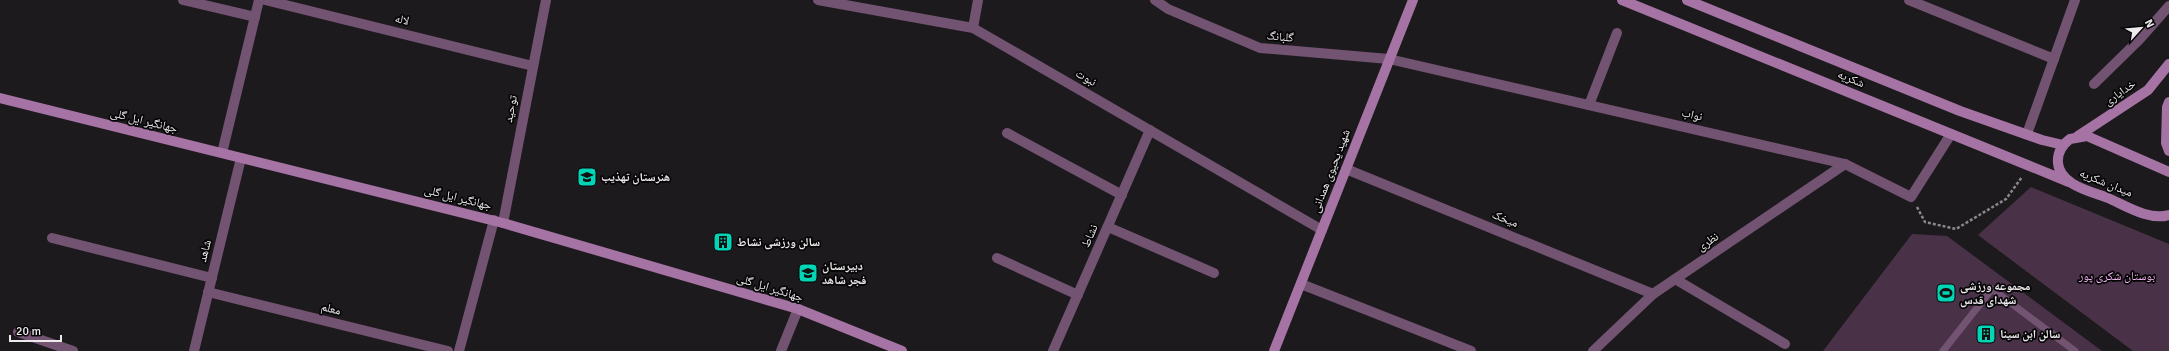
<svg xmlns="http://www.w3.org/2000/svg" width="2169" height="351" font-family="Signika,'Noto Naskh Arabic',sans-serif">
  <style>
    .green { fill: #493248 }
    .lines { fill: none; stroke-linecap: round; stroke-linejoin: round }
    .path { stroke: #8b888b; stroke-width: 2.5; stroke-dasharray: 3 2; stroke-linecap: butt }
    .lane { stroke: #735372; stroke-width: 7 }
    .street { stroke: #735372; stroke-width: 10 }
    .secondary { stroke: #a673a5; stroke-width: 10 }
    .labels { text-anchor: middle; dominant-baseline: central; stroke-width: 3.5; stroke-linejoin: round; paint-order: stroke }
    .street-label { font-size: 12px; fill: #edeaed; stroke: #070607 }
    .poi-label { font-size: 12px; font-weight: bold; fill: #edeaed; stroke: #070607; text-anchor: start }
    .park-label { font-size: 12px; fill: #f4b4f2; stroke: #070607 }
  </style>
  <rect width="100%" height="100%" fill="#1d1a1d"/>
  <g class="green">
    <path d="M 2031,187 L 2169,244 L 2169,351 L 2133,351 L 1978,235 Z"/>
    <path d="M 1912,234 L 1947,236 L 2102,351 L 1823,351 Z"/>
  </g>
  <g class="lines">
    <path class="path" d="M 1917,207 L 1925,222 L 1956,229 L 2006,199 L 2022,177"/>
    <path class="lane" d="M 1943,351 L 1992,289 L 2075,351"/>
    <g class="street">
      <path d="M 183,0 L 255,17"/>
      <path d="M 265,0 L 533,66"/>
      <path d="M 818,0 L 973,28 L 1322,230"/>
      <path d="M 1155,0 L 1168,9 L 1260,48 L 1389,59 L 1845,164 L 1911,197 L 1951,134"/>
      <path d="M 1909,0 L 2054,59"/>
      <path d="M 973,28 L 978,0"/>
      <path d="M 2094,84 L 2139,40 L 2169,6"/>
      <path d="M 1589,105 L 1617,33"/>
      <path d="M 1007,133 L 1122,195"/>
      <path d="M 2027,134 L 2075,0"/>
      <path d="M 222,153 L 259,0"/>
      <path d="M 1346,169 L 1653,294"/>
      <path d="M 503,223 L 546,0"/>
      <path d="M 1108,227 L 1214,273"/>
      <path d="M 52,238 L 212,278"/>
      <path d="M 997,258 L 1078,295"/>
      <path d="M 1675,279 L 1785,344"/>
      <path d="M 1301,284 L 1471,351"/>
      <path d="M 208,292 L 448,351"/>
      <path d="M 18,332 L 73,351"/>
      <path d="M 194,351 L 241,158"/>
      <path d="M 459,351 L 494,220"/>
      <path d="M 781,351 L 798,309"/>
      <path d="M 1053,351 L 1150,130"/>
      <path d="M 1593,351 L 1653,294 L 1845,164"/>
    </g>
    <g class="secondary">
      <path d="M 1622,0 L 2069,182"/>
      <path d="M 1687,0 L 1960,111 L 2042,140 L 2063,145"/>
      <path d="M 0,98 L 503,223 L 798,309 L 902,351"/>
      <path d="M 2169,102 L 2167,107 L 2166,143 L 2169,151"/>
      <path d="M 2078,136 L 2148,90 L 2169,64"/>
      <path d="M 2169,172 L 2087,136 L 2070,139 C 2062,145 2057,152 2058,163 C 2060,185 2090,191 2108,198 C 2126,206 2149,221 2169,215"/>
      <path d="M 1274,351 L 1413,0"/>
    </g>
  </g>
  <defs>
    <symbol id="school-square" viewBox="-11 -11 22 22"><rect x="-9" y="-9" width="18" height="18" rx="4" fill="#01d5b6" stroke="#070607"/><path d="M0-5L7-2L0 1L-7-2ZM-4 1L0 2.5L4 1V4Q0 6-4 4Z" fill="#111"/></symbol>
    <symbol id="building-square" viewBox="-11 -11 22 22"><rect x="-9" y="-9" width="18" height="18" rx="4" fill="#01d5b6" stroke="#070607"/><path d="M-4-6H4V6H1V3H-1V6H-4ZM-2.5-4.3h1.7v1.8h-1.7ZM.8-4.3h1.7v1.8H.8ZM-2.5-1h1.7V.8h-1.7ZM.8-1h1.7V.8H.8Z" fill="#111"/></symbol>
    <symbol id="stadium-square" viewBox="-11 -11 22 22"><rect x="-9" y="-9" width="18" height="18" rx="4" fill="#01d5b6" stroke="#070607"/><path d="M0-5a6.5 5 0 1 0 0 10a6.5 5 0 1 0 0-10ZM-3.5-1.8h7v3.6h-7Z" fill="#111"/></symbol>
  </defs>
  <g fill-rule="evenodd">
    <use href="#school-square" x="576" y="166" width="22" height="22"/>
    <use href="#building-square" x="712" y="231" width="22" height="22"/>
    <use href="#school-square" x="797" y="262" width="22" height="22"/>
    <use href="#stadium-square" x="1935" y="282" width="22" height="22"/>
    <use href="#building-square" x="1975" y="323" width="22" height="22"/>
  </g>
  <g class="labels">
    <g class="street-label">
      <text transform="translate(402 20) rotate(14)">لاله</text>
      <text transform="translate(1280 37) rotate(5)">گلبانگ</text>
      <text transform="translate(1086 78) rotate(30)">نبوت</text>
      <text transform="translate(1851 79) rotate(22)">شکریه</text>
      <text transform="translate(2120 93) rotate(-35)">خدایاری</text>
      <text transform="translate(511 109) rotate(-79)">توحید</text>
      <text transform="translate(1692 115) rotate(13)">نواب</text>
      <text transform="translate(144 121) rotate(14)">جهانگیر ایل گلی</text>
      <text transform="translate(1331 171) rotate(-69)">شهید یحیوی همدانی</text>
      <text transform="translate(2106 183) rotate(22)">میدان شکریه</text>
      <text transform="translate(458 198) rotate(14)">جهانگیر ایل گلی</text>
      <text transform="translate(1505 219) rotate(22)">میخک</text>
      <text transform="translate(1090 236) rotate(-67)">نشاط</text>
      <text transform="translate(1708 242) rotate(-34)">نظری</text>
      <text transform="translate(205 251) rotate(-76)">شاهد</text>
      <text transform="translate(770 288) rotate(17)">جهانگیر ایل گلی</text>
      <text transform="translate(331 309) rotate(14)">معلم</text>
    </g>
    <g class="poi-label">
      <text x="601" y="177">هنرستان تهذیب</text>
      <text x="737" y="242">سالن ورزشی نشاط</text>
      <text x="822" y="266">دبیرستان<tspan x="822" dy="14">فجر شاهد</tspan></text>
      <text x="1960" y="286">مجموعه ورزشی<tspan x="1960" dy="14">شهدای قدس</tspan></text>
      <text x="2000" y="334">سالن ابن سینا</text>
    </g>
    <g class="park-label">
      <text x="2117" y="276">بوستان شکری پور</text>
    </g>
  </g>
  <g transform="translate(2141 28) rotate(63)" stroke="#070607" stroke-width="3" paint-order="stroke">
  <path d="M0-3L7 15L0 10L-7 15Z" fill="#edeaed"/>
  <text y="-6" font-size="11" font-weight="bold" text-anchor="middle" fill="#edeaed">N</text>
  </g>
  <path d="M10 335v6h51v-6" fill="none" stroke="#edeaed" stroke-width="2"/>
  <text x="16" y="335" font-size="12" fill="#edeaed" stroke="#070607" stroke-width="3" paint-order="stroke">20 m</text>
</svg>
